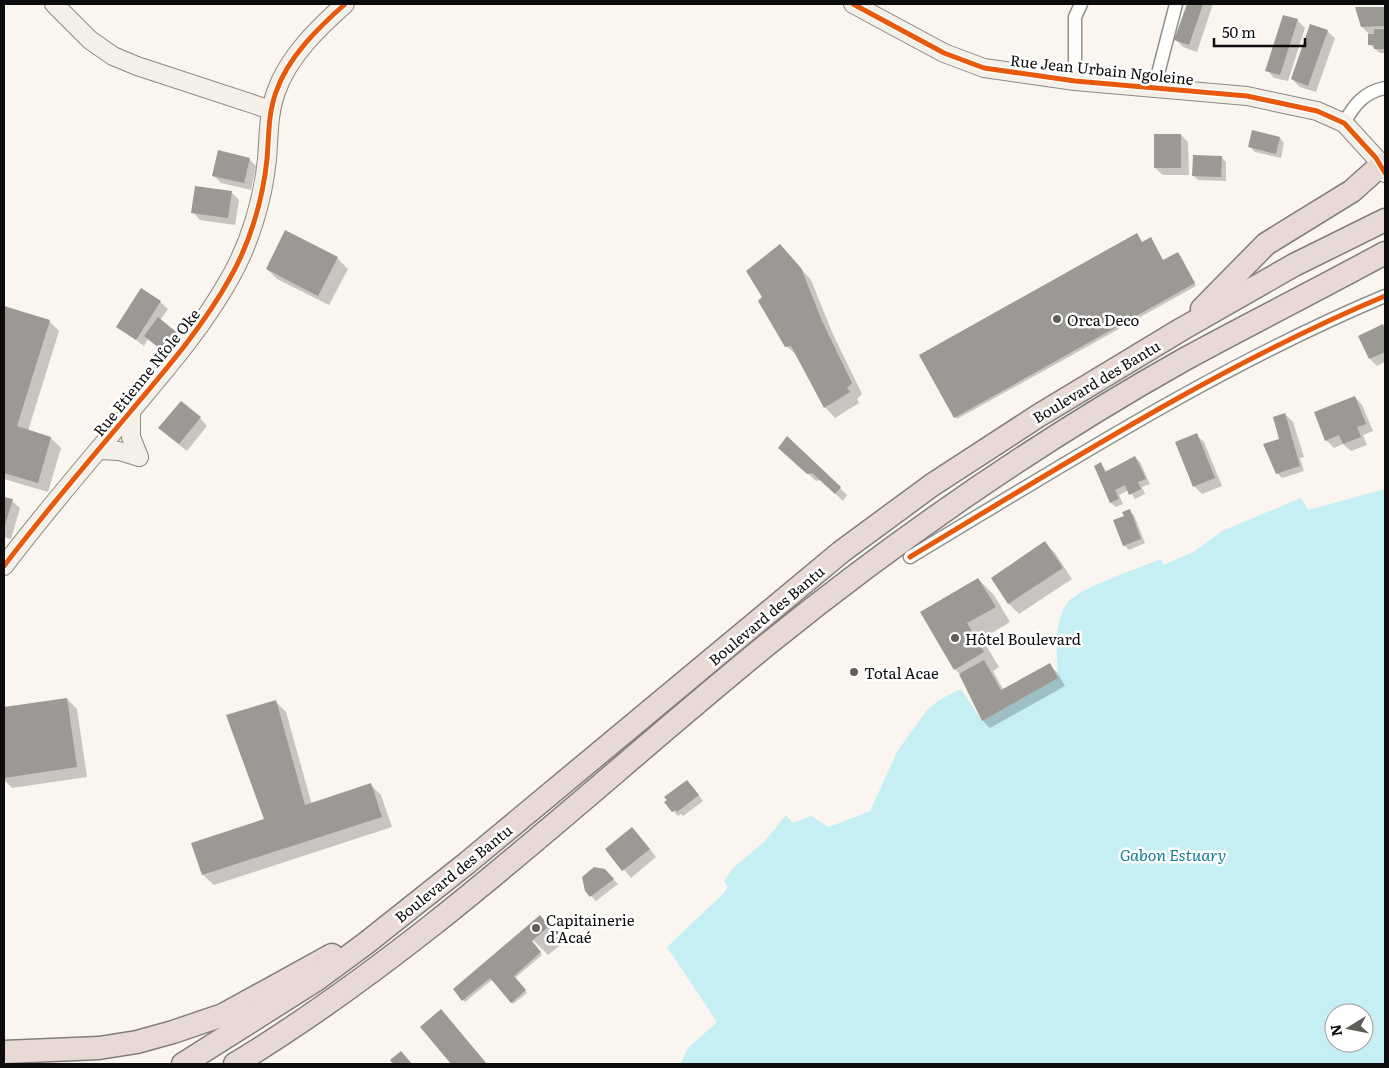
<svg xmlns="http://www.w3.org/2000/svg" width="1389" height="1068" font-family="Literata,serif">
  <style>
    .water { fill: #c6eff4; fill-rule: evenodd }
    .shadow { fill: #0003 }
    .building { fill: #9c9995 }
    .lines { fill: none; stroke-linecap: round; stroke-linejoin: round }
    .street-casing { stroke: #93918e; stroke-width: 15 }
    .secondary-casing { stroke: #8a8885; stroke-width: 20 }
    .highway-casing { stroke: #807e7c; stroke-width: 25 }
    .street { stroke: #fefefd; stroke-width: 12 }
    .secondary { stroke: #f4f0e8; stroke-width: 18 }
    .highway { stroke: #e9d9d4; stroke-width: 22 }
    .cycleway-casing { stroke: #fff; stroke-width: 8 }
    .cycleway { stroke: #e8590c; stroke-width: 5 }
    .poi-dot { fill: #5f5e5b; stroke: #fff; stroke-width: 2 }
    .labels { text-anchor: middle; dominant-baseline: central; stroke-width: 5; stroke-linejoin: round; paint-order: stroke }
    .street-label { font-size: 15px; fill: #0c0c0c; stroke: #fff }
    .poi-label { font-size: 15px; fill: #0c0c0c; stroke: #fff; text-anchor: start }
    .water-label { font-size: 16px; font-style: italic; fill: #157d96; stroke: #fff }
  </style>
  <rect width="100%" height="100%" fill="#faf5ef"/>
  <path class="water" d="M 1385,489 L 1385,1064 L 678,1064 L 682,1061 L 688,1048 L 717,1022 L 667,947 L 724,893 L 728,887 L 724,881 L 733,868 L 764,842 L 786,815 L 793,823 L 811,816 L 829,827 L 870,811 L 898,750 L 927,710 L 939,700 L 961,689 L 982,721 L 1058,678 C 1057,655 1053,624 1067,603 C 1078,588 1142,567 1161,559 L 1164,565 L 1195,551 L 1222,531 L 1301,498 L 1308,510 ZM 1334,1013 L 1364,1013 L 1364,1043 L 1334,1043 Z"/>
  <g class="shadow">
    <path d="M 1188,4 L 1213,4 L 1197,52 L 1183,47 L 1176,40 Z"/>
    <path d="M 1357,8 L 1385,9 L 1385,53 L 1380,53 L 1369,44 L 1369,34 L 1362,27 Z"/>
    <path d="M 1297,20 L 1305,28 L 1288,81 L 1274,78 L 1267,70 Z"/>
    <path d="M 1327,31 L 1335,38 L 1316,92 L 1300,87 L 1292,79 Z"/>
    <path d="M 1181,135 L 1188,142 L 1189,175 L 1163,175 L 1155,168 Z"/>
    <path d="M 1280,138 L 1284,143 L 1281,158 L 1255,152 L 1250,147 Z"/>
    <path d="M 1221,157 L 1226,162 L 1226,181 L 1198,180 L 1194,176 Z"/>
    <path d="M 249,159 L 256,166 L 251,190 L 221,183 L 214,176 Z"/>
    <path d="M 231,192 L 239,200 L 235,225 L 200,220 L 193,212 Z"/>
    <path d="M 286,232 L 337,258 L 348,269 L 329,305 L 277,279 L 267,269 Z"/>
    <path d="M 1142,243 L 1164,261 L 1180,255 L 1196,286 L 957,419 L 955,417 Z"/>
    <path d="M 790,256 L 811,280 L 832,332 L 862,394 L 857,399 L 859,403 L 835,418 L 825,407 L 798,356 L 786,346 Z"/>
    <path d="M 160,302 L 168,309 L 160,320 L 180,337 L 175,361 L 148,339 L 144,346 L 118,326 Z"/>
    <path d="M 4,308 L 49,321 L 59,331 L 28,431 L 51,438 L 61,448 L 48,492 L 4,479 Z"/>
    <path d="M 1382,326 L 1385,329 L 1385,362 L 1377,366 L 1370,359 Z"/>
    <path d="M 1355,397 L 1362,405 L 1373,431 L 1363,435 L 1367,445 L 1351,451 L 1343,444 L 1334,448 L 1326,440 Z"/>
    <path d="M 1285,414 L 1293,422 L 1304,457 L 1300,458 L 1304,471 L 1282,478 L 1277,473 Z"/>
    <path d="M 200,418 L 207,426 L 187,451 L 167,435 Z"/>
    <path d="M 1196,435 L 1204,442 L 1222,486 L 1202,494 L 1194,486 Z"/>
    <path d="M 787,455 L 840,488 L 847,495 L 843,501 L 821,480 L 816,481 Z"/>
    <path d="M 1135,457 L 1140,462 L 1150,484 L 1142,487 L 1145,494 L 1135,499 L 1129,490 L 1119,495 L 1123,504 L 1116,507 L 1111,503 L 1095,466 L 1101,464 L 1107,472 Z"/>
    <path d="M 4,498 L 12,501 L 20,508 L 11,539 L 4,537 Z"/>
    <path d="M 1129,511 L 1134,515 L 1145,543 L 1129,550 L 1124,545 Z"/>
    <path d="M 1045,543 L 1055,553 L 1072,579 L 1019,614 L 1009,604 L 992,578 Z"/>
    <path d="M 978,579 L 994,595 L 1010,622 L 982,639 L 999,667 L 993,671 L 1004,691 L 1049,665 L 1057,672 L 1065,686 L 990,728 L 983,721 L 961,675 L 955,669 Z"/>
    <path d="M 67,699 L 77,709 L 87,777 L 12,788 L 4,780 L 4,709 Z"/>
    <path d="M 276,702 L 286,712 L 312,805 L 371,785 L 381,795 L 392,827 L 214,885 L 203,875 L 192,844 L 266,820 Z"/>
    <path d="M 692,786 L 703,801 L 683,816 L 681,814 L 678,816 L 666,803 Z"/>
    <path d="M 640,837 L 656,857 L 631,878 L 607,849 Z"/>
    <path d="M 605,871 L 618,884 L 596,901 L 586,890 Z"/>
    <path d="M 540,917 L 564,942 L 548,955 L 531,938 L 529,939 L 542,955 L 515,978 L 527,993 L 513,1004 L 493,979 L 465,1002 L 454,989 Z"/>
  </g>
  <g class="building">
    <path d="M 1187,4 L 1203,4 L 1189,45 L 1174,40 Z"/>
    <path d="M 1355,7 L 1385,7 L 1385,26 L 1361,27 Z"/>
    <path d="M 1283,15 L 1298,19 L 1280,75 L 1265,71 Z"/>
    <path d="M 1310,24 L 1328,30 L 1308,86 L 1291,79 Z"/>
    <path d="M 1374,29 L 1385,29 L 1385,49 L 1374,49 L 1374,45 L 1368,45 L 1368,34 L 1374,34 Z"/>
    <path d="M 1252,130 L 1280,137 L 1276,154 L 1248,147 Z"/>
    <rect x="1154" y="134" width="27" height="34"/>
    <path d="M 218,150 L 250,158 L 244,183 L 212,176 Z"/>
    <path d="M 1193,155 L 1222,156 L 1221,177 L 1192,176 Z"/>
    <path d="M 195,186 L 232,191 L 228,218 L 191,213 Z"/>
    <path d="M 285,230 L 338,257 L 318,296 L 266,269 Z"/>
    <path d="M 1137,233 L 1142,242 L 1151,237 L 1163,260 L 1178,252 L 1195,283 L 954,418 L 919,355 Z"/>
    <path d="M 780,244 L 801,268 L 822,321 L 852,383 L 847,388 L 850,392 L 824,408 L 791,346 L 785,347 L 758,301 L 762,297 L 746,271 Z"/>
    <path d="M 141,288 L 161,301 L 136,340 L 116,327 Z"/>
    <path d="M 4,306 L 50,320 L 17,426 L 51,437 L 38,483 L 4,473 Z"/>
    <path d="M 158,317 L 181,336 L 167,354 L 144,336 Z"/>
    <path d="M 1383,324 L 1385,330 L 1385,352 L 1369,359 L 1358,336 Z"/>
    <path d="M 1355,396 L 1366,424 L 1357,427 L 1361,437 L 1343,444 L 1339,435 L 1325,441 L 1314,412 Z"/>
    <path d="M 181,401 L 201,417 L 179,444 L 158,428 Z"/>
    <path d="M 1285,413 L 1300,466 L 1276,474 L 1263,444 L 1279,439 L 1273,417 Z"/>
    <path d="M 1197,433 L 1215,478 L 1193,487 L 1175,442 Z"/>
    <path d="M 787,436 L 841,487 L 835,494 L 812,473 L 807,474 L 778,448 Z"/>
    <path d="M 1135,456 L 1146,479 L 1138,482 L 1141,489 L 1129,495 L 1125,485 L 1115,490 L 1119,499 L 1110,503 L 1094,466 L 1101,462 L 1105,472 Z"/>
    <path d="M 4,497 L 13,499 L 4,528 Z"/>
    <path d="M 1130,509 L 1141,539 L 1123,546 L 1113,520 L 1124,516 L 1122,512 Z"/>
    <path d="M 1045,541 L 1063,568 L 1008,604 L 991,578 Z"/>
    <path d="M 978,578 L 996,607 L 967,623 L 984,652 L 954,670 L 920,612 Z"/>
    <path d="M 984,660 L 1001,690 L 1050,663 L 1058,678 L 982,721 L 959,674 Z"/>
    <path d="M 67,698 L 77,767 L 4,778 L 4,707 Z"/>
    <path d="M 276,700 L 305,805 L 371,783 L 382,817 L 202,875 L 191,843 L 264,819 L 226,715 Z"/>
    <path d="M 687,780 L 699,795 L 677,812 L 676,810 L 672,812 L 664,802 L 667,800 L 664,797 Z"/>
    <path d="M 632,827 L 650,849 L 622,871 L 605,849 Z"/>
    <path d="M 594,867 L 605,869 L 614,879 L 590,897 L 585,891 L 582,877 Z"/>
    <path d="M 540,915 L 549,926 L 532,941 L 541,952 L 514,976 L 526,990 L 511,1003 L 490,978 L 462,1001 L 453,989 Z"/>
    <path d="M 441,1009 L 487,1064 L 451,1064 L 420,1027 Z"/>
    <path d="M 401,1051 L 412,1064 L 393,1064 L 390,1060 Z"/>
  </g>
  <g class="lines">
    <defs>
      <g id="street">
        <path d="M 1075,81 L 1075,17 L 1081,4"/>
        <path d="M 1154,89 L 1176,4"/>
        <path d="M 1344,123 C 1354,105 1364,92 1385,88"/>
        <path d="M 910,557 C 1065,464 1218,366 1385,296"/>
      </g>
      <g id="secondary">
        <path d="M 54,4 L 90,40 L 113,56 L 137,66 L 271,110"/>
        <path d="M 853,4 L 944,53 L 984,68 L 1075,81 L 1247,96 L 1317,111 L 1344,123 L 1376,158 L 1385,173"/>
        <path d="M 131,412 L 131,437 L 139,457"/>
        <path d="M 100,450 L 119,451 L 139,457"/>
        <path d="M 4,566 C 44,513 88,462 131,411 C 167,368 202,328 230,278 C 250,243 263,199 267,159 C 269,136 268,114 276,92 C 288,57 318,28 345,4"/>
      </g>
      <g id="highway">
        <path d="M 1202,309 L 1266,244 L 1352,191 L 1381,165"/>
        <path d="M 4,1052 L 99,1048 L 137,1042 L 173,1032 L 223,1015 L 332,955"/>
        <path d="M 183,1064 L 316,980 L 365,944 L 467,863 L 841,552 L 932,485 L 1038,416 L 1182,329 L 1294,265 L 1385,220"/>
        <path d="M 235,1064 C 429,946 593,786 769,643 C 899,538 1039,441 1185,359 C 1251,323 1319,289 1385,253"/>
      </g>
    </defs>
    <use href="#street" class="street-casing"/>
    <use href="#secondary" class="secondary-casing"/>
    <use href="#highway" class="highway-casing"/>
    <use href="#street" class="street"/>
    <use href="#secondary" class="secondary"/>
    <use href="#highway" class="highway"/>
    <defs>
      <g id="cycleway">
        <path d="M 853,4 L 944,53 L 984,68 L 1075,81 L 1247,96 L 1317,111 L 1344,123 L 1376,158 L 1385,173"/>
        <path d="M 910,557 C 1065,464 1218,366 1385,296"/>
        <path d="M 4,566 C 44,513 88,462 131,411 C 167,368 202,328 230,278 C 250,243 263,199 267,159 C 269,136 268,114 276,92 C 288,57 318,28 345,4"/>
      </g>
    </defs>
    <use href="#cycleway" class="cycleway-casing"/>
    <use href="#cycleway" class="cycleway"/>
  </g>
  <g class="poi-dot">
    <circle cx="1057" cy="319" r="5"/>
    <circle cx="955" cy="638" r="5"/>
    <circle cx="854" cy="672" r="5"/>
    <circle cx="536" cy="928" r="5"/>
  </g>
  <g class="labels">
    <g class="street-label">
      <text transform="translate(1102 69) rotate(6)">Rue Jean Urbain Ngoleine</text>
      <text transform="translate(146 372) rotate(-51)">Rue Etienne Nfole Oke</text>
      <text transform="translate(1096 381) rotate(-31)">Boulevard des Bantu</text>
      <text transform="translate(766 615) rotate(-40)">Boulevard des Bantu</text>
      <text transform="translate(453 873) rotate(-39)">Boulevard des Bantu</text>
    </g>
    <g class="poi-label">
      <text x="1067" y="319">Orca Deco</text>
      <text x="965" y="638">Hôtel Boulevard</text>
      <text x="864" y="672">Total Acae</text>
      <text x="546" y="919">Capitainerie<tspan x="546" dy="17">d'Acaé</tspan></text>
    </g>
    <g class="water-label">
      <text x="1173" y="854">Gabon Estuary</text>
    </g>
  </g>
  <rect width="1389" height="1068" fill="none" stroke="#0c0c0c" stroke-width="10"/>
  <g transform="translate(1349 1028) rotate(260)"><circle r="24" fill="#ffffff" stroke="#9e9e9e"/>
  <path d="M0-4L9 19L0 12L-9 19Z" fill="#5f5e5b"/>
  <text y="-8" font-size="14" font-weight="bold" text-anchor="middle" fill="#0c0c0c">N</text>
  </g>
  <path d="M1214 38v8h91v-8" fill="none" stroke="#0c0c0c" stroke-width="2.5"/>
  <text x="1222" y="38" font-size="15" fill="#0c0c0c" stroke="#ffffff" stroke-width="4" paint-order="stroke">50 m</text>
</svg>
